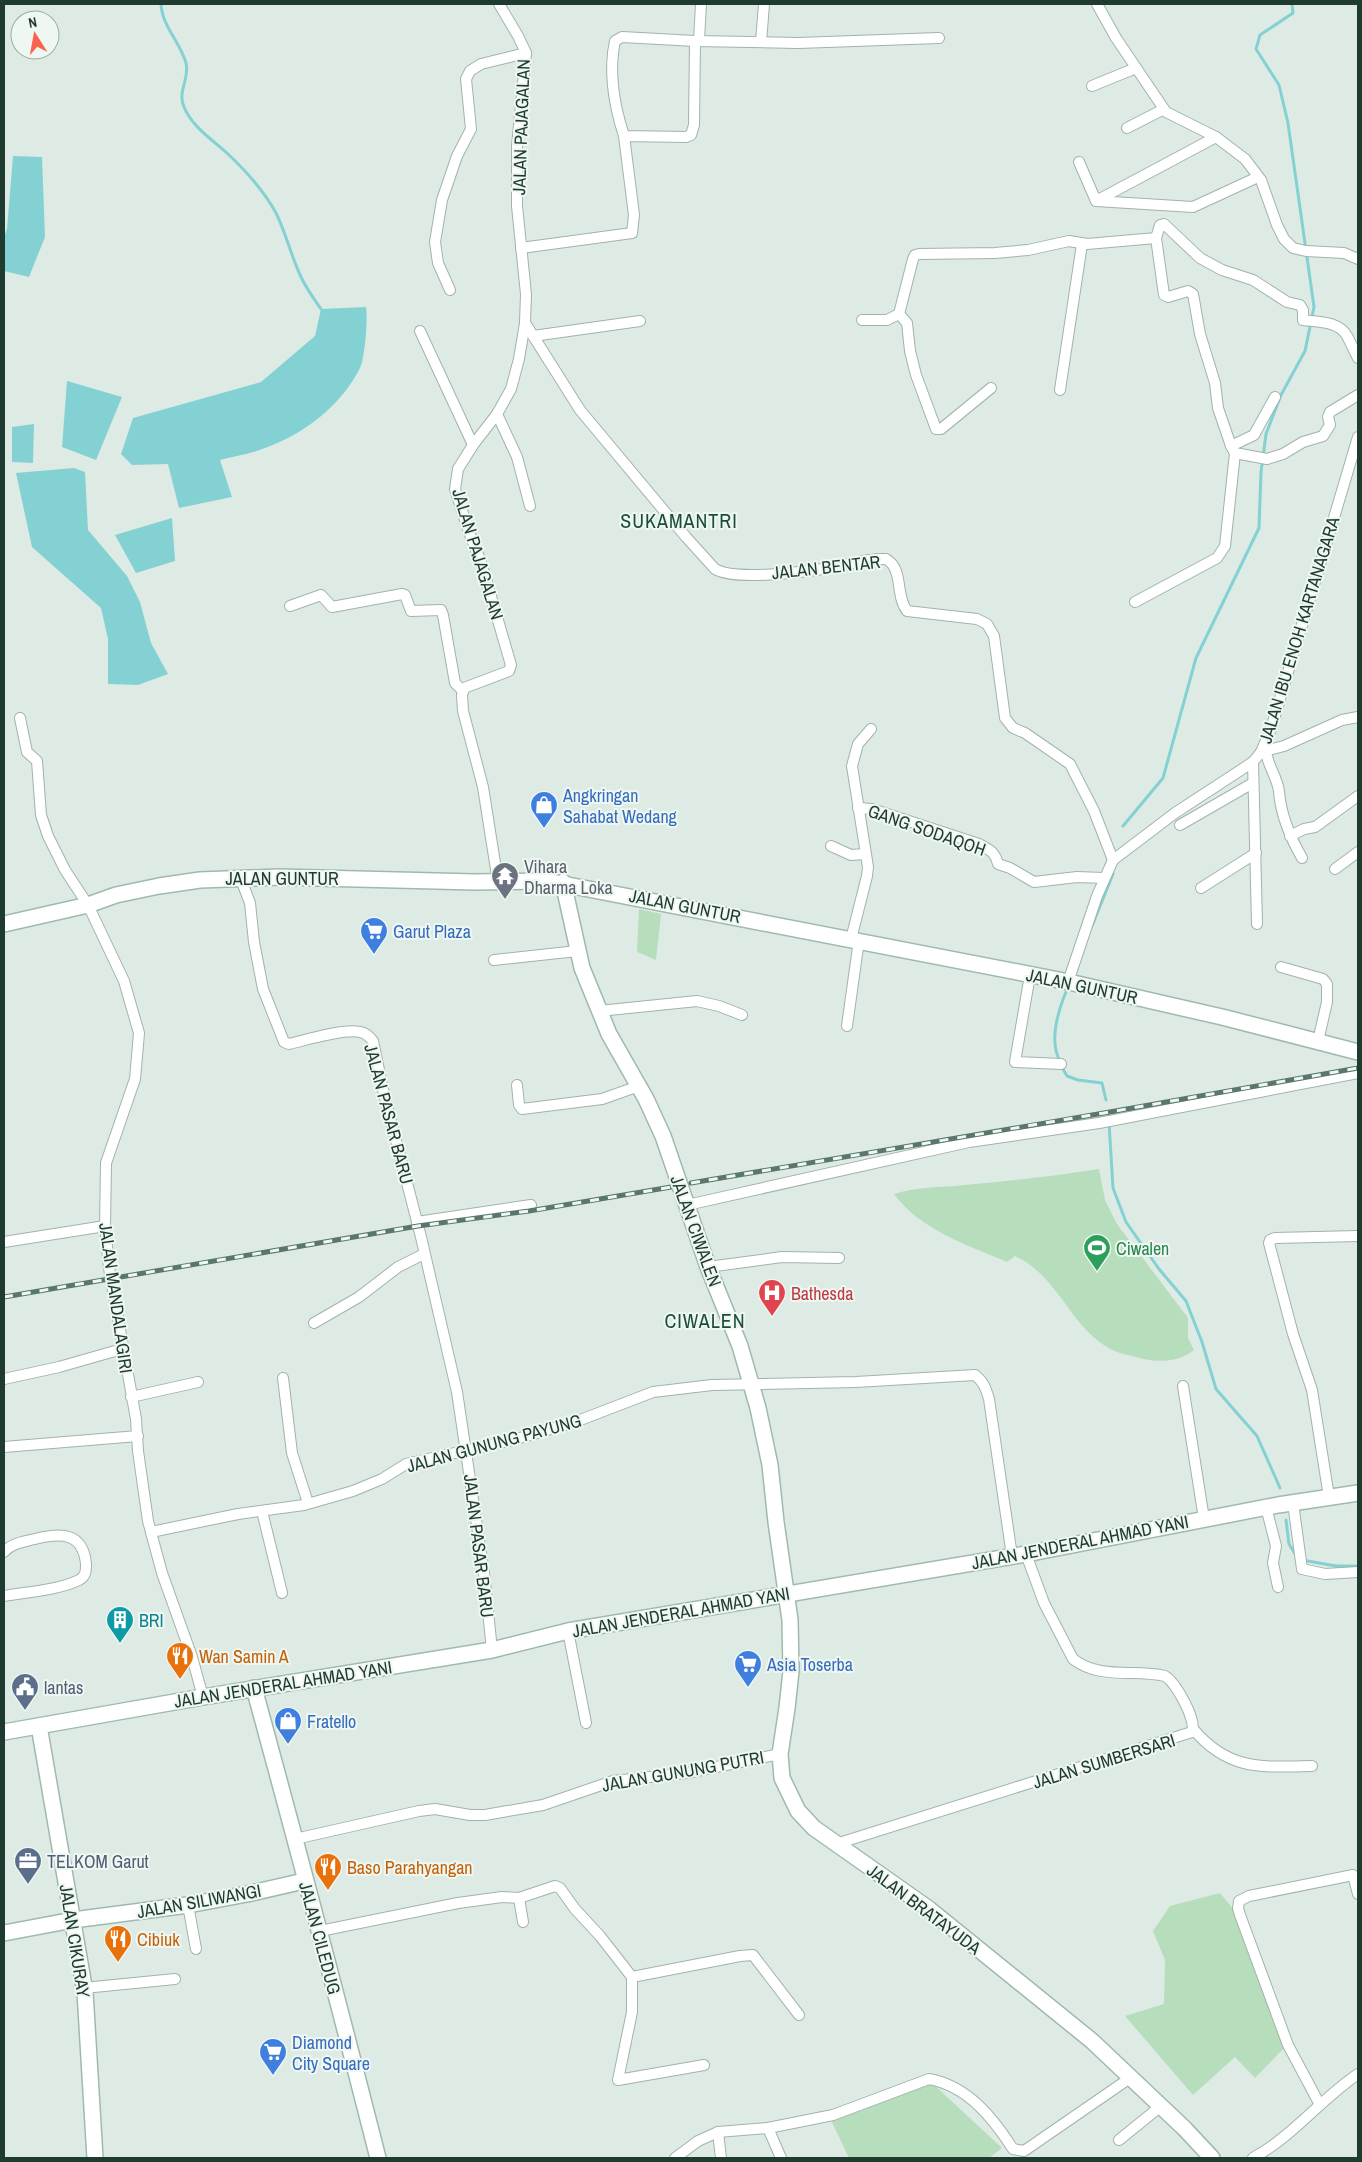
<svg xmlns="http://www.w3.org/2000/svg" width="1362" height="2162" font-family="'Archivo Narrow',sans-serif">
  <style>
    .green { fill: #b6ddbc }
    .water { fill: #83d1d3 }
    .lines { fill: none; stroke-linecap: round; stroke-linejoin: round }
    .stream { stroke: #83d1d3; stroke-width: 3 }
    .street-casing { stroke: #a1b3aa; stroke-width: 12 }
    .secondary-casing { stroke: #9fbaad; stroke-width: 18 }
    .street { stroke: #fff; stroke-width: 10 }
    .secondary { stroke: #fff; stroke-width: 15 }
    .rail-casing { stroke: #59776b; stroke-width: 5 }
    .rail { stroke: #eff7f2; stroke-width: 3; stroke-dasharray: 9; stroke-linecap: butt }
    .labels { text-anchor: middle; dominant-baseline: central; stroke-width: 4; stroke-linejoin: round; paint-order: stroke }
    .street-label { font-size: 18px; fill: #1f3b30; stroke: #eff7f2 }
    .shop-label { font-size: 18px; fill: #366cbe; stroke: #eff7f2; text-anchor: start }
    .worship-label { font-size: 18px; fill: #5b616d; stroke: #eff7f2; text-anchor: start }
    .leisure-label { font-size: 18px; fill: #27864d; stroke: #eff7f2; text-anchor: start }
    .health-label { font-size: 18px; fill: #be3a42; stroke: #eff7f2; text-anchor: start }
    .culture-label { font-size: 18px; fill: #0d838f; stroke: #eff7f2; text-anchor: start }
    .food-label { font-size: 18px; fill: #c56008; stroke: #eff7f2; text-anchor: start }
    .service-label { font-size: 18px; fill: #4e5e75; stroke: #eff7f2; text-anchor: start }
    .quarter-label { font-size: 20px; letter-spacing: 1px; fill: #1a4e3b; stroke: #eff7f2 }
  </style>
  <rect width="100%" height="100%" fill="#deebe4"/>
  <g class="green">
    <path d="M 639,909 L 661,914 L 656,960 L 637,952 Z"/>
    <path d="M 1099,1169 L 1105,1200 L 1117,1224 L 1188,1318 L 1188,1338 L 1194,1350 C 1179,1362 1158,1363 1140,1358 C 1129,1355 1115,1353 1107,1347 C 1068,1323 1058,1276 1015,1256 L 1007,1262 C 968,1245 920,1230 894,1194 C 919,1186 940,1188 965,1185 C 1010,1181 1055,1176 1099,1169 Z"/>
    <path d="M 1220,1893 L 1234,1910 L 1285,2047 L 1255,2078 L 1235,2057 L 1193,2095 L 1125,2016 L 1164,2004 L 1165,1960 L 1153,1931 L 1170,1906 Z"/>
    <path d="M 932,2083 L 1002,2148 L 989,2158 L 849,2158 L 831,2120 Z"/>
  </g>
  <g class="water">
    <path d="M 13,156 L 42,157 L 45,237 L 29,277 L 4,271 L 4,237 L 7,229 Z"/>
    <path d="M 366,307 C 368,319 365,358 360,368 C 341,406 304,434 265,448 C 251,454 235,456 220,460 L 232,497 L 179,508 L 168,464 L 132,465 L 121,454 L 133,418 L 261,382 L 315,336 L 321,309 Z"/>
    <path d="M 67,381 L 122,397 L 96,460 L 62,447 Z"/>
    <path d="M 34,424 L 33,463 L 12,462 L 12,427 Z"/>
    <path d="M 74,468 L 85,472 L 88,530 L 127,576 L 140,602 L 151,643 L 168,674 L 138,685 L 108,684 L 108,639 L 101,608 L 32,547 L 16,473 Z"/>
    <path d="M 172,518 L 175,561 L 136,573 L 115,535 Z"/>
  </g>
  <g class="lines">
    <g class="stream">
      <path d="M 161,4 C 162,26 180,42 186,63 C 190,78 177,92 184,107 C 193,128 212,139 228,154 C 246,171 264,191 276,213 C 286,233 291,256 301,277 C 306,288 314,299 321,309"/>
      <path d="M 1123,826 L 1163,778 L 1196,658 L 1259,528 L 1261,472 L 1266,434 L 1281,395 L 1305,351 L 1314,307 L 1288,123 L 1279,85 L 1256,49 L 1260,35 L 1293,13 L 1292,4"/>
      <path d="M 1092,926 L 1113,874"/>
      <path d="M 1060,1061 C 1048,1040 1059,1008 1068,987"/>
      <path d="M 1062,1067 L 1067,1076 L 1078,1080 L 1102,1083 L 1106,1100"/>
      <path d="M 1109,1123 L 1113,1188 L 1126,1222 L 1159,1269 L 1186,1301 L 1202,1342 L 1216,1389 L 1257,1436 L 1280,1488"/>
      <path d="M 1286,1520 L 1289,1544 L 1297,1557"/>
      <path d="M 1302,1560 L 1336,1566 L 1358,1566"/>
    </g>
    <defs>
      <g id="street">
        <path d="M 1097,4 L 1116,38 L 1166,112 L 1216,137 L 1245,159 L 1261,180 L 1277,225 L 1284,239 L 1293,248 L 1306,251 L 1344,253 L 1358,259"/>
        <path d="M 699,40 L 701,4"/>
        <path d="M 695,41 L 798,43 L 939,38"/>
        <path d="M 761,42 L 764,4"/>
        <path d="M 1092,86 L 1136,68"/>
        <path d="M 1127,128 L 1164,109"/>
        <path d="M 1216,137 L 1096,201 L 1193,207 L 1258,177"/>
        <path d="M 1079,162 L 1096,201"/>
        <path d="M 1156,238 L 1164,295 L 1168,297 L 1188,291 L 1193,294 L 1200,334 L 1215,383 L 1218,408 L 1231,446 L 1235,453 L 1267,459 L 1283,454 L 1303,442 L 1323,436 L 1330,425 L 1328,417 L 1330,412 L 1358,395"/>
        <path d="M 521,248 L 632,233 L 634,215 L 624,136 L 686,137 L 691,135 L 694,125 L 695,41 L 622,37 L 615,41 C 608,73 614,105 624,136"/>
        <path d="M 450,290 L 438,263 L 435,242 L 442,200 L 457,156 L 471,129 L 466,79 L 470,71 L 481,64 L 526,53"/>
        <path d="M 899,314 L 907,323 L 910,351 L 916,375 L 936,429 L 941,429 L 991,388"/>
        <path d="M 862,320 L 887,320 L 899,314 L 913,259 L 915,255 L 919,254 L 995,253 L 1028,250 L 1069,241 L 1087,244 L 1156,238 L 1160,225 L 1164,224 L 1200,258 L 1222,270 L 1253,280 L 1287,302 L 1300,305 L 1303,310 L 1303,320 C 1317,322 1339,321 1347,336 C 1351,343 1354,351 1358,358"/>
        <path d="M 525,323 L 580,410 L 686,537 L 715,569 C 735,581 804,572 829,568 C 848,565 866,558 886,559 C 904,569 895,596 907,611 L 977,619 L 987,624 L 994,636 L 1005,718 L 1013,728 L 1025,733 L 1070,764 L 1094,811 L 1113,860"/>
        <path d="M 420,331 L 473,445"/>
        <path d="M 533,336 L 640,321"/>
        <path d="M 1060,390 L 1082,244"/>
        <path d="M 497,414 L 517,457 L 530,506"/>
        <path d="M 1231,446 L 1254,435 L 1275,397"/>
        <path d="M 1135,602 L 1217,558 L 1225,546 L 1235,453"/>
        <path d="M 290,606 L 321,595 L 332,607 L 402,594 L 405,595 L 411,611 L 441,610 L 443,615 L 455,683 L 463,691"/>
        <path d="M 20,718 L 27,752 L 37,761 L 41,815 L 48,836 L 65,870 L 88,905 L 124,981 L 139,1033 L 135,1079 L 106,1163 L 105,1226 L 109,1268 L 136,1419 L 138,1451 L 148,1521 L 162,1573 L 192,1657 L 203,1697"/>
        <path d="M 1266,751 C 1267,765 1278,778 1279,792 C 1281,816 1290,837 1302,858"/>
        <path d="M 1261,752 L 1284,746 L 1342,720 L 1358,717"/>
        <path d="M 1253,762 L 1257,924"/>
        <path d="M 858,808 L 872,809 L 979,844 C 990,850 995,852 998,864 L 1010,868 L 1034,882 L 1077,877 L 1104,878"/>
        <path d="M 1180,825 L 1253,783"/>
        <path d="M 1290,836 L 1304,829 L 1315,827 L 1358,796"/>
        <path d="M 831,846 L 851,855 L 865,854"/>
        <path d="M 1335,869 L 1358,852"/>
        <path d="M 240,877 L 250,903 L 254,942 L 263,989 L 284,1042 L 289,1044 C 306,1040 345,1028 360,1032 C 366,1033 369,1036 373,1041 L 384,1094 L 421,1237 L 457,1392 L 484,1573 L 492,1650"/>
        <path d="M 498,882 L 483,787 L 463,711 L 462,695 L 464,688 L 509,671 L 511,665 L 481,562 L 469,532 L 455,489 L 458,469 L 473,445 L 497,414 L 511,389 L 519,359 L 525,323 L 526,294 L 517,206 L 517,146 L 526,53 L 518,36 L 499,4"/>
        <path d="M 1201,888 L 1256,853"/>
        <path d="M 851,939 L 867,876 L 868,867 L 852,766 L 858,744 L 871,729"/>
        <path d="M 494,960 L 577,951"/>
        <path d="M 1281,967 L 1323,979 L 1327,984 L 1327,1002 L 1318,1041"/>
        <path d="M 1030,975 L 1015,1062 L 1061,1064"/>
        <path d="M 1068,982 L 1097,896 L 1113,860 L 1175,813 L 1253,762 L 1261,752 L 1271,729 L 1358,437"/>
        <path d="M 599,1011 L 697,1001 L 719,1006 L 742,1015"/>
        <path d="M 847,1026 L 859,940"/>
        <path d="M 517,1085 L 519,1105 L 522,1109 L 602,1099 L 639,1086"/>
        <path d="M 687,1205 L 969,1142 L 1099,1123 L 1358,1073"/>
        <path d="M 417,1222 L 531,1205"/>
        <path d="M 4,1242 L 105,1226"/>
        <path d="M 708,1267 L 782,1257 L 839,1258"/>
        <path d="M 314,1323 L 359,1297 L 398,1267 L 424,1254"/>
        <path d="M 283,1378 L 292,1453 L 308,1503"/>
        <path d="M 4,1379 L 59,1367 L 122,1349"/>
        <path d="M 1183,1386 L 1204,1519"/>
        <path d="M 131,1397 L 198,1382"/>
        <path d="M 4,1447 L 138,1436"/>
        <path d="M 1329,1497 L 1312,1390 L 1293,1334 L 1269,1243 L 1270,1240 L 1275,1238 L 1358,1236"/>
        <path d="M 1293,1503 L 1302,1569 L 1325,1574 L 1358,1572"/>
        <path d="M 1266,1507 L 1276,1546 L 1273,1563 L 1278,1587"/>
        <path d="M 262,1511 L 282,1593"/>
        <path d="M 151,1532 L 238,1514 L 304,1505 L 353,1491 L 382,1479 L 406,1464 L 513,1440 L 575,1422 L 653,1392 L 712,1385 L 856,1382 L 975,1375 C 984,1382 986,1389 989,1399 L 1012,1556"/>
        <path d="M 4,1552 C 12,1543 23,1542 35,1539 C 59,1533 83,1531 86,1564 C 86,1571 86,1576 79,1580 C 59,1590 26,1592 4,1596"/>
        <path d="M 568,1631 L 586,1723"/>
        <path d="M 1194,1730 C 1229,1771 1262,1767 1312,1766"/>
        <path d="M 295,1839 L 419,1811 L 435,1809 L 470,1815 L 485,1815 L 543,1805 L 613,1781 L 687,1773 L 780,1754"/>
        <path d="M 836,1844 L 1192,1732 C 1197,1720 1176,1683 1165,1676 C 1134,1669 1100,1680 1073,1659 L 1044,1603 L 1026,1554"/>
        <path d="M 519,1898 L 555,1886 L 560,1888 L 575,1909 L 600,1936 L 632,1977 L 632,2012 L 618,2080 L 704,2065"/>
        <path d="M 188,1905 L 196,1949"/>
        <path d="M 320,1931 L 458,1903 L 502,1897 L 519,1898 L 523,1922"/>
        <path d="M 632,1977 L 740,1956 L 753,1955 L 799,2015"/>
        <path d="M 84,1988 L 175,1979"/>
        <path d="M 1320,2105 L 1288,2045 L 1240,1915 L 1238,1908 L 1239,1901 L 1249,1896 L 1353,1875 L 1358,1894"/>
        <path d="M 768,2128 L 781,2158"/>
        <path d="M 718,2132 L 721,2158"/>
        <path d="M 1119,2140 L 1161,2106"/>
        <path d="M 675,2158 L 698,2141 L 718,2132 L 768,2128 L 833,2115 L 929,2079 C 968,2086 993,2118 1013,2149 L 1024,2151 L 1130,2078"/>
        <path d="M 1253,2158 C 1293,2136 1321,2099 1358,2074"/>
      </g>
      <g id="secondary">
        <path d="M 563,882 L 582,968 L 609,1034 L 646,1099 L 663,1136 L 708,1267 L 740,1346 L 758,1408 L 770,1465 L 776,1522 L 790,1620 L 791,1671 L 787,1708 L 780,1754 L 782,1778 L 798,1811 L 814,1828 L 929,1909 L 1092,2041 L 1185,2129 L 1212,2158"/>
        <path d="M 4,924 L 88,905 L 116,895 L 159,886 L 200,880 L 279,877 L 475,882 L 547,881 L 1069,982 L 1222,1017 L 1358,1052"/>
        <path d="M 254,1688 C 297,1845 338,2001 378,2158"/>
        <path d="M 39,1726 L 85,1992 L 95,2158"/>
        <path d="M 4,1732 L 203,1697 L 492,1650 L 568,1631 L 1026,1554 L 1278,1505 L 1358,1493"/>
        <path d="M 4,1933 L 73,1920 L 188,1905 L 247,1894 L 304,1881"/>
      </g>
    </defs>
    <use href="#street" class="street-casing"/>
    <use href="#secondary" class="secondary-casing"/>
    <use href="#street" class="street"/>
    <use href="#secondary" class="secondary"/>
    <defs>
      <g id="rail">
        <path d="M 691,1183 L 1104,1113 L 1358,1068"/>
        <path d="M 4,1297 L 418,1226 L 529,1211 L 671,1187"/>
      </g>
    </defs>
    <use href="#rail" class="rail-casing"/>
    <use href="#rail" class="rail"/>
  </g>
  <defs>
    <symbol id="shop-pin" viewBox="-11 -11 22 30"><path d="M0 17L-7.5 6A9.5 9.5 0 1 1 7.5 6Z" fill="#3f7fe0" stroke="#eff7f2"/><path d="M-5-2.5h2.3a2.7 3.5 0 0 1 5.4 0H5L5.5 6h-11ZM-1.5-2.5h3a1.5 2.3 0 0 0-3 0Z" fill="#fff"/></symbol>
    <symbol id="temple-pin" viewBox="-11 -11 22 30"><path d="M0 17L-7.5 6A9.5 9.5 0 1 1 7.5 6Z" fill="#6b7280" stroke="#eff7f2"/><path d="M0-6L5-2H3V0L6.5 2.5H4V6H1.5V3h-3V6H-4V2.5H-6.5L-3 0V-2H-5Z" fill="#fff"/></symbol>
    <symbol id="supermarket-pin" viewBox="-11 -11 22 30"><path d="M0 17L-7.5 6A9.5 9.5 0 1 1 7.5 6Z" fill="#3f7fe0" stroke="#eff7f2"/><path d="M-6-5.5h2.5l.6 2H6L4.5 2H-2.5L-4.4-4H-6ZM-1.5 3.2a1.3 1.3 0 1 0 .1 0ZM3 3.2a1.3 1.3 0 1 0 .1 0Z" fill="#fff"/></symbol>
    <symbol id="stadium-pin" viewBox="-11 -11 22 30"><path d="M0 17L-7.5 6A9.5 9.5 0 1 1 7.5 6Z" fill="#2e9e5b" stroke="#eff7f2"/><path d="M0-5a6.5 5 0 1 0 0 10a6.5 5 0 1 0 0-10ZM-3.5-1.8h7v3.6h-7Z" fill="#fff"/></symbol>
    <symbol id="hospital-pin" viewBox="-11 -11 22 30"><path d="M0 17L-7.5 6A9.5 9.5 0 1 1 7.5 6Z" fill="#e0444e" stroke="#eff7f2"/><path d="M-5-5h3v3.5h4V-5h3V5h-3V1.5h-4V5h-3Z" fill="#fff"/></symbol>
    <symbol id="building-pin" viewBox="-11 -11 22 30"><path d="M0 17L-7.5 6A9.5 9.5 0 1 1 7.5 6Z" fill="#0f9aa8" stroke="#eff7f2"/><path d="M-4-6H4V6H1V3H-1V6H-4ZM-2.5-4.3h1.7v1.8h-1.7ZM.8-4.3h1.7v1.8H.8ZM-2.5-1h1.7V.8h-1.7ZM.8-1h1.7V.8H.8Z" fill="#fff"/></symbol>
    <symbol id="restaurant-pin" viewBox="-11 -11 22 30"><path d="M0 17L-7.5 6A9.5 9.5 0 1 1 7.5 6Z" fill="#e8710a" stroke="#eff7f2"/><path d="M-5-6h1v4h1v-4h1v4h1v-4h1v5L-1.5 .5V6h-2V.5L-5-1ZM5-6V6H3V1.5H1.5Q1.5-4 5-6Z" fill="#fff"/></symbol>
    <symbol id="civic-pin" viewBox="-11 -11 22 30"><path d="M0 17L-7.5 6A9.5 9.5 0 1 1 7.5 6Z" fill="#5c6f8a" stroke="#eff7f2"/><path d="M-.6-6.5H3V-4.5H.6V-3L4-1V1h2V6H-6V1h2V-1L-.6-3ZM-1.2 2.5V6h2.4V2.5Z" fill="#fff"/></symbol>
    <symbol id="office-pin" viewBox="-11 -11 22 30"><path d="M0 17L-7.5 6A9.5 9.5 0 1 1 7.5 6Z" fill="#5c6f8a" stroke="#eff7f2"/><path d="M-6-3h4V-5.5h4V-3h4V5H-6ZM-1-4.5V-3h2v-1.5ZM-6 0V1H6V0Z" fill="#fff"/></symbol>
  </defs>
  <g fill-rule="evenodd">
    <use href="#shop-pin" x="528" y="789" width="32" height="43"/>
    <use href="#temple-pin" x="489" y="860" width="32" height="43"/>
    <use href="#supermarket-pin" x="358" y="915" width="32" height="43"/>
    <use href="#stadium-pin" x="1081" y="1232" width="32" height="43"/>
    <use href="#hospital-pin" x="756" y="1277" width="32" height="43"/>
    <use href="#building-pin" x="104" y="1604" width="32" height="43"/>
    <use href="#restaurant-pin" x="164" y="1640" width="32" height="43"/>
    <use href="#supermarket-pin" x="732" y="1648" width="32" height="43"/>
    <use href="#civic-pin" x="9" y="1671" width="32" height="43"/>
    <use href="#shop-pin" x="272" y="1705" width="32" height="43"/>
    <use href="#office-pin" x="12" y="1845" width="32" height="43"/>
    <use href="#restaurant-pin" x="312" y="1851" width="32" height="43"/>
    <use href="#restaurant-pin" x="102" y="1923" width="32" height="43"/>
    <use href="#supermarket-pin" x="257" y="2036" width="32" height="43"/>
  </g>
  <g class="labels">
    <g class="street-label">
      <text transform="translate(521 127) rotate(-88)">JALAN PAJAGALAN</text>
      <text transform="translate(478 554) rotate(73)">JALAN PAJAGALAN</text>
      <text transform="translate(826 567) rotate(-6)">JALAN BENTAR</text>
      <text transform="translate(1299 630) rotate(-73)">JALAN IBU ENOH KARTANAGARA</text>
      <text transform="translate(927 830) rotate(19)">GANG SODAQOH</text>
      <text x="282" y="878">JALAN GUNTUR</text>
      <text transform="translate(685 906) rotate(11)">JALAN GUNTUR</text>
      <text transform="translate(1082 986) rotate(12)">JALAN GUNTUR</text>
      <text transform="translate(389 1114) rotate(75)">JALAN PASAR BARU</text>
      <text transform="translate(696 1231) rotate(70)">JALAN CIWALEN</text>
      <text transform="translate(116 1298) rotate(82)">JALAN MANDALAGIRI</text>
      <text transform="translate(494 1443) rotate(-15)">JALAN GUNUNG PAYUNG</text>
      <text transform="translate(1080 1542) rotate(-11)">JALAN JENDERAL AHMAD YANI</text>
      <text transform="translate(479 1546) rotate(83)">JALAN PASAR BARU</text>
      <text transform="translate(681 1612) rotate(-10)">JALAN JENDERAL AHMAD YANI</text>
      <text transform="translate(283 1684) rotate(-9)">JALAN JENDERAL AHMAD YANI</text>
      <text transform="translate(1104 1761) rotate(-17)">JALAN SUMBERSARI</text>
      <text transform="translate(683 1771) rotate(-10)">JALAN GUNUNG PUTRI</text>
      <text transform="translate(199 1901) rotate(-10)">JALAN SILIWANGI</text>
      <text transform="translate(924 1909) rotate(37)">JALAN BRATAYUDA</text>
      <text transform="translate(320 1938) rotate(75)">JALAN CILEDUG</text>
      <text transform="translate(75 1941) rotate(81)">JALAN CIKURAY</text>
    </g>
    <g class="shop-label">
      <text x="563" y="795">Angkringan<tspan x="563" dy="21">Sahabat Wedang</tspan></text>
      <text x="393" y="931">Garut Plaza</text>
      <text x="767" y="1664">Asia Toserba</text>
      <text x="307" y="1721">Fratello</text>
      <text x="292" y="2042">Diamond<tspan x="292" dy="21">City Square</tspan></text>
    </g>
    <g class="worship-label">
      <text x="524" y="866">Vihara<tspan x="524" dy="21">Dharma Loka</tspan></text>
    </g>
    <g class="leisure-label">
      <text x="1116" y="1248">Ciwalen</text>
    </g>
    <g class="health-label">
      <text x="791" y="1293">Bathesda</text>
    </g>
    <g class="culture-label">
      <text x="139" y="1620">BRI</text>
    </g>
    <g class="food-label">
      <text x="199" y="1656">Wan Samin A</text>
      <text x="347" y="1867">Baso Parahyangan</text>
      <text x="137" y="1939">Cibiuk</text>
    </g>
    <g class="service-label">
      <text x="44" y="1687">lantas</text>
      <text x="47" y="1861">TELKOM Garut</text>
    </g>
    <g class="quarter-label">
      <text x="679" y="520">SUKAMANTRI</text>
      <text x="705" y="1320">CIWALEN</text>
    </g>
  </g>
  <rect width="1362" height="2162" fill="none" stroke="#1f3b30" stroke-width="10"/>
  <g transform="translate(35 35) rotate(349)"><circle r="24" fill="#eff7f2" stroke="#9caca4"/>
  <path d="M0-4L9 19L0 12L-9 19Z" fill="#f9634f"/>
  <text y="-8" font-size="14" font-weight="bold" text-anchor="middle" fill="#1f3b30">N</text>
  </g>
</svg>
